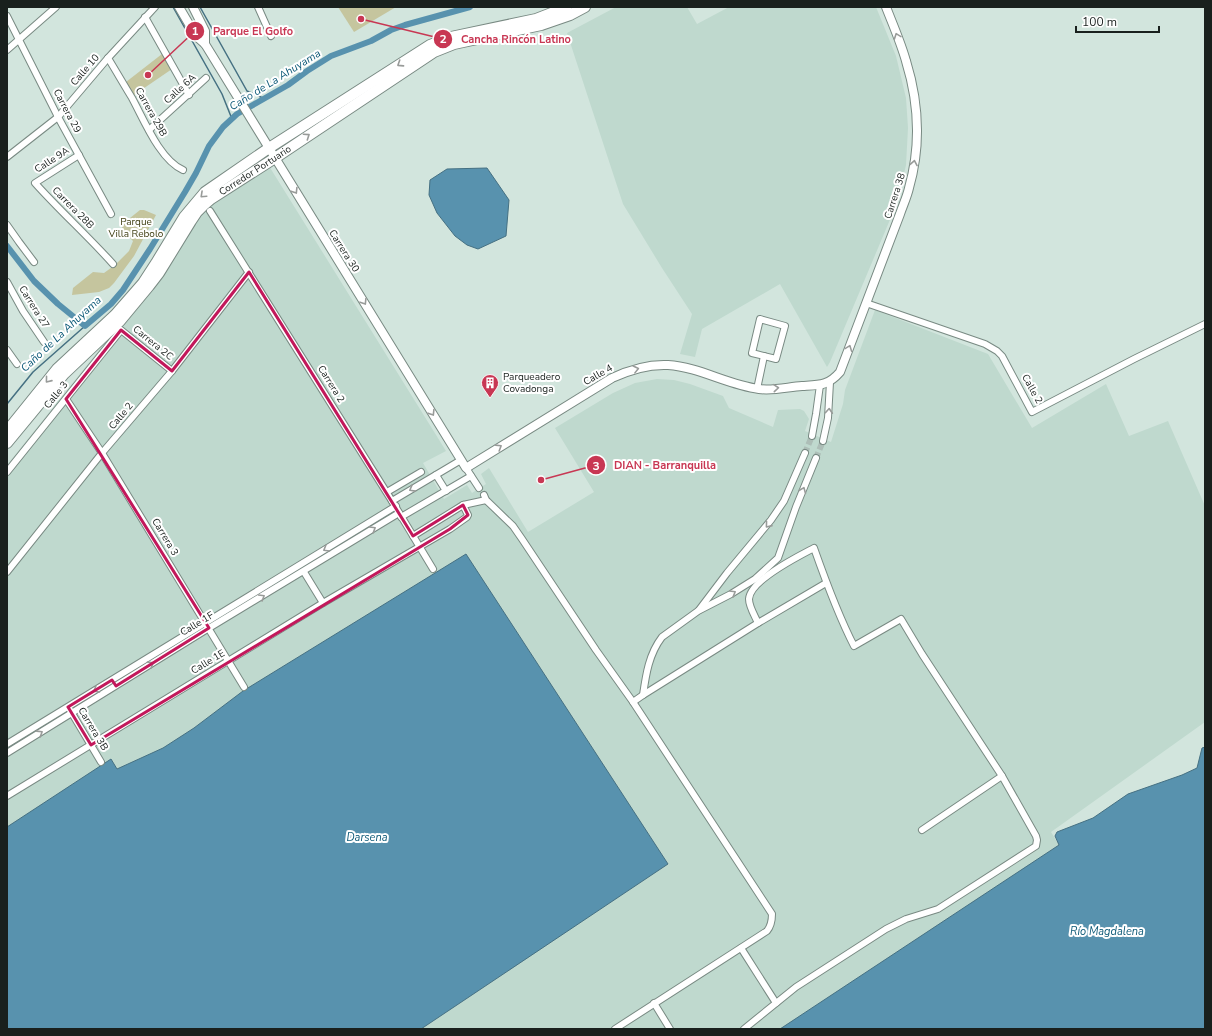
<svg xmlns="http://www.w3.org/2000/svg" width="1212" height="1036" font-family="'Nunito Sans',sans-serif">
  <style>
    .built { fill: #bfd9ce }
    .green { fill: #c5c59e }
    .water { fill: #5892ae; stroke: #457082 }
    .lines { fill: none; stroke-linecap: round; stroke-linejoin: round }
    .stream { stroke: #457082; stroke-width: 1.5 }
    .canal { stroke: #5892ae; stroke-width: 6 }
    .minor-tunnel { stroke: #adbeb7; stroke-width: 6; stroke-dasharray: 6 3; stroke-linecap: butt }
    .minor-casing { stroke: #798a83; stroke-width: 8 }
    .tertiary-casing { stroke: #798a83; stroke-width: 10 }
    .primary-casing { stroke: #798a83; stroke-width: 12 }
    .minor { stroke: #fff; stroke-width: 6 }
    .tertiary { stroke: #fff; stroke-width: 8 }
    .primary { stroke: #fff; stroke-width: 10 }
    .oneway { stroke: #989b99 }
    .marked { fill: none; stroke: #c2185b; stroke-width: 3; stroke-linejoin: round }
    .labels { text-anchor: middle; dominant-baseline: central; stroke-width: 4; stroke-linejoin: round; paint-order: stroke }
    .street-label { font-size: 10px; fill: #19201d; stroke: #fff }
    .park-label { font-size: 10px; fill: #403f13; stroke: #fff }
    .poi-label { font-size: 10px; fill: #19201d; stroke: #fff; text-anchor: start }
    .water-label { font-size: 11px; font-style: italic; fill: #0c5977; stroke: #fff }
    .leader { fill: none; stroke: #c83753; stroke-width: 1.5 }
    .callout-dot { fill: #c83753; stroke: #fff; stroke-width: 1.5 }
    .mark-label { font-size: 12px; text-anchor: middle; font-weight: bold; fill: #fff }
    .callout-label { font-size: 11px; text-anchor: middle; font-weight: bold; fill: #c83753; stroke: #fff; stroke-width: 4; stroke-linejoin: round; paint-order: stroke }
  </style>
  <rect width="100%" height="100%" fill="#d2e5dd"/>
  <g class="built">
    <path d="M 616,7 L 687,7 L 697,24 L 729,7 L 876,7 L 896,56 L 906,98 L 908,128 L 906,165 L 897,203 L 830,362 L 827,367 L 780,284 L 702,329 L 695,357 L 680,354 L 692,314 L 662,268 L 623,204 L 567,33 Z"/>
    <path d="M 269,166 L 446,451 L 423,463 L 444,499 L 467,485 L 472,493 L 486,484 L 481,474 L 489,468 L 528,532 L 594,492 L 555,428 L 613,393 L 635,383 L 657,379 L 674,380 L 690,384 L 723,396 L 729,408 L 773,427 L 778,410 L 800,409 L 804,411 L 809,419 L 805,431 L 831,442 L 843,404 L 845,390 L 875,310 L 988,354 L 1032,428 L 1106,384 L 1129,436 L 1168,421 L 1205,506 L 1205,722 L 1051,832 L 1059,845 L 780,1029 L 421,1029 L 668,864 L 466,554 L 243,691 L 194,728 L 163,748 L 117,769 L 111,759 L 7,827 L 7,465 L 111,335 L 194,221 L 212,201 Z"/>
  </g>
  <g class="green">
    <path d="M 338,7 L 396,7 L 354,32 Z"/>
    <path d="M 162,54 L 172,69 L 134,95 L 126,82 Z"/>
    <path d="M 140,210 L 144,210 L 156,215 L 134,256 L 114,283 L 109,288 L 99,292 L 72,295 L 73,288 L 93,272 L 104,273 L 115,265 L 129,251 L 133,241 L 125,233 L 120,223 L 130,218 Z"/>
  </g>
  <g class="water">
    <path d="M 487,168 L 509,200 L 506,236 L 478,249 L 467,245 L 455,236 L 437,213 L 429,195 L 430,180 L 447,169 Z"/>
    <path d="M 466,554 L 668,864 L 421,1029 L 7,1029 L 7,827 L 111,759 L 117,769 L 163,748 L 194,728 L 243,691 Z"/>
    <path d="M 1205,747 L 1205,1029 L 780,1029 L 1059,845 L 1055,836 L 1057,832 L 1093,818 L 1128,794 L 1182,775 L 1197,768 L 1202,748 Z"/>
  </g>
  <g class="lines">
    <g class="stream">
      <path d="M 173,7 L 222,94 L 232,119"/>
      <path d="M 200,7 L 247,91 L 263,98"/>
      <path d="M 7,404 L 33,372 L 85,326"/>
    </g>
    <path class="canal" d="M 7,246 L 34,281 L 58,304 L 85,326 L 111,304 L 123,290 L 150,249 L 185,192 L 196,173 L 209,146 L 223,127 L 237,114 L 288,85 L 307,71 L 331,56 L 371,41 L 391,30 L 405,25 L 470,7"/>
    <g class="minor-tunnel">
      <path d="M 805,453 L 812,436"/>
      <path d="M 816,458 L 823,441"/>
    </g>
    <defs>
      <g id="minor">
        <path d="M 258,7 L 271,36"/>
        <path d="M 7,16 L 58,117 L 111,214"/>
        <path d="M 145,17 L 189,95"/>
        <path d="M 7,50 L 56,7"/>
        <path d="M 108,58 C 116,71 124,85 132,98 C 144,120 160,160 183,170"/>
        <path d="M 149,130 L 206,78"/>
        <path d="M 79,155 L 35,183 C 60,211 88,236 113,264"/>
        <path d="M 7,157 L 58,117 L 108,58 L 155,7"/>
        <path d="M 210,211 L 392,501 L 433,569"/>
        <path d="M 7,225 L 19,242 L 34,262"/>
        <path d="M 7,282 L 23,311 L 44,342"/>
        <path d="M 866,303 L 985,344 L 997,351 L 1002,356 L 1032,412 L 1134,359 L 1205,324"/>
        <path d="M 760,319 L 785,326 L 776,359 L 752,353 Z"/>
        <path d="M 7,350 L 17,364"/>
        <path d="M 757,389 L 764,356"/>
        <path d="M 66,399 L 102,453 L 244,687"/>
        <path d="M 812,436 L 816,414 L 820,385"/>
        <path d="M 823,441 L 828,418 L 830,382"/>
        <path d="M 466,468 L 479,488"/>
        <path d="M 7,472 L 121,330 L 172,371"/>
        <path d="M 436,475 L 446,491"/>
        <path d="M 387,492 L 421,472"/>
        <path d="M 484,495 L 486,500 L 513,526 L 522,539 L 596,650 L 633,702 L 772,914 C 772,922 771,926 767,931 L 615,1029"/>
        <path d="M 392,501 L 461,460"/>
        <path d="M 401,517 L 471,476"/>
        <path d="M 413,536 L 463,505 L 486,500"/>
        <path d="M 7,572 L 102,453 L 172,371 L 249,272"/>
        <path d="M 304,572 L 323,603"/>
        <path d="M 699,610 L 727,573 L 771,520 L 784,501 L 805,453"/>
        <path d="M 758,623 C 755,616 749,607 749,599 C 750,580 799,556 814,548 C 826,582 838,615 854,646 L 901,619 L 922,654 L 1002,776 L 922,830"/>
        <path d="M 643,695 L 758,623 L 826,583"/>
        <path d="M 633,702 L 643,695 C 646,674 649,654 662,637 L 698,611 L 731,594 L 755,579 L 778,558 L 796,507 L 816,458"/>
        <path d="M 70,710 L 101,762"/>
        <path d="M 7,744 L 396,506"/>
        <path d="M 7,753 L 209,628 L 399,513"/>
        <path d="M 7,796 L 323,603 L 450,529 L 467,517 L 468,515 L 463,505"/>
        <path d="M 741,948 L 776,1003"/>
        <path d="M 654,1003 L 670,1029"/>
        <path d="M 744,1029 L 796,987 L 886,929 L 906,919 L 938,909 L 1036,846 L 1037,840 L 1036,836 L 1002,776"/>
      </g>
      <g id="tertiary">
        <path d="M 179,7 L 196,36 L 205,44 L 466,468 L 612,378 C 629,370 648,364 668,365 C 699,367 728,385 759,389 C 773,391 788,387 802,386 C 819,385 828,386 840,372 L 900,214 C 903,205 907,197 909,188 C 921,146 919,103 906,61 C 901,43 893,25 886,7"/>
        <path d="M 193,7 L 205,31 L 205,44"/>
      </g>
      <g id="primary">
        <path d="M 7,431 L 57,369 L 115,315 L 143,283 L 156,263 L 184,217 L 205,192 L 269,148 L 430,45 L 451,37 L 536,19 L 567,7"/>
        <path id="s1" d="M 7,443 L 64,374 L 120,321 L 149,286 L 159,273 L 191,221 L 197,212 L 204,205 L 211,199 L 275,158 L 434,52 L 454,44 L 541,25 L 570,15 L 585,7"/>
      </g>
    </defs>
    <use href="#minor" class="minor-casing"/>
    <use href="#tertiary" class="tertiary-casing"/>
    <use href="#primary" class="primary-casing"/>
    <use href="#minor" class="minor"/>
    <use href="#tertiary" class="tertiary"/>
    <use href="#primary" class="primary"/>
  </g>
  <defs><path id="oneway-chevron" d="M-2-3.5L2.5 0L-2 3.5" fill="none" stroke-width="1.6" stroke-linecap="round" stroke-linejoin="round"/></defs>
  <g class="oneway">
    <use href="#oneway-chevron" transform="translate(897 36) rotate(-110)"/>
    <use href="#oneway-chevron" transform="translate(400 64) rotate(147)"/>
    <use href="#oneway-chevron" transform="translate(307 136) rotate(-34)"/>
    <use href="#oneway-chevron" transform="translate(914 163) rotate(-80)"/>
    <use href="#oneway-chevron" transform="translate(295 191) rotate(58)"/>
    <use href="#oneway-chevron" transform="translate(203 195) rotate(137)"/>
    <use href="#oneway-chevron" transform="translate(364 302) rotate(58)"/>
    <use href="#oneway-chevron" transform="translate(849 348) rotate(-69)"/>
    <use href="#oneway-chevron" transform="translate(636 369) rotate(-14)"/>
    <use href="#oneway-chevron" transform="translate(48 380) rotate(129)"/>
    <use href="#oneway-chevron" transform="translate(776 388) rotate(-5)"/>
    <use href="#oneway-chevron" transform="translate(829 411) rotate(-86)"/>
    <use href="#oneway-chevron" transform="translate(432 413) rotate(58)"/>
    <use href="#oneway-chevron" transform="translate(499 447) rotate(-32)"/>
    <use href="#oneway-chevron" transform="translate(412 489) rotate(151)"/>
    <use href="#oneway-chevron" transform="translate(803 490) rotate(-68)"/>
    <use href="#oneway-chevron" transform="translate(768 525) rotate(129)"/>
    <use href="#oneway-chevron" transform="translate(373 529) rotate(-31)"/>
    <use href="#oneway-chevron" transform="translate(326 549) rotate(149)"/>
    <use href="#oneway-chevron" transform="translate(733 593) rotate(-30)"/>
    <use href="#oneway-chevron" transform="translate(262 597) rotate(-31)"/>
    <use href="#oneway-chevron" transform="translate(151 664) rotate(-32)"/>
    <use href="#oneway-chevron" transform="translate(96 690) rotate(149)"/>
    <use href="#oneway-chevron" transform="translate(40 733) rotate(-32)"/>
  </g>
  <path class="marked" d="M 249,272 L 413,536 L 463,505 L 468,515 L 450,529 L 91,745 L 68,707 L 112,680 L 116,686 L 209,628 L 66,399 L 121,330 L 172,371 Z"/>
  <defs>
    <symbol id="building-pin" viewBox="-11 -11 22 30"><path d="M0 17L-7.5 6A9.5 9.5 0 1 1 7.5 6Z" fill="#c83753" stroke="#fff"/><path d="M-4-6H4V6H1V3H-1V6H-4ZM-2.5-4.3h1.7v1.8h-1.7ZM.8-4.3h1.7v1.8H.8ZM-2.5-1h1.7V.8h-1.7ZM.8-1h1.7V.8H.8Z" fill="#fff"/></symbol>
  </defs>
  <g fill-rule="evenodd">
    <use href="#building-pin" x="480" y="373" width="20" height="27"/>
  </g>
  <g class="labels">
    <g class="street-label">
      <text transform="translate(85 70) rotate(-49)">Calle 10</text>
      <text transform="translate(180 89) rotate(-42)">Calle 6A</text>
      <text transform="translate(67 111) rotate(62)">Carrera 29</text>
      <text transform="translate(151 112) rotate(61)">Carrera 29B</text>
      <text transform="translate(52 160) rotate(-33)">Calle 9A</text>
      <text stroke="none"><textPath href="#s1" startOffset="372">Corredor Portuario</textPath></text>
      <text transform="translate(895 196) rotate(-72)">Carrera 38</text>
      <text transform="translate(73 208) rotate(45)">Carrera 28B</text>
      <text transform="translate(344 251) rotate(58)">Carrera 30</text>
      <text transform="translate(34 307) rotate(58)">Carrera 27</text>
      <text transform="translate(153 343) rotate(39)">Carrera 2C</text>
      <text transform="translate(598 375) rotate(-30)">Calle 4</text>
      <text transform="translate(331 384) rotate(58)">Carrera 2</text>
      <text transform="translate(1032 389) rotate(61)">Calle 2</text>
      <text transform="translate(56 395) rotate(-51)">Calle 3</text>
      <text transform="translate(121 416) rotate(-50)">Calle 2</text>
      <text transform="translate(165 537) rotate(59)">Carrera 3</text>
      <text transform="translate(197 624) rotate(-31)">Calle 1F</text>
      <text transform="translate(208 662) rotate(-31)">Calle 1E</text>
      <text transform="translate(93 729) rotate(59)">Carrera 3B</text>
    </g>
    <g class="park-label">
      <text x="136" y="222">Parque<tspan x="136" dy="12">Villa Rebolo</tspan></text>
    </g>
    <g class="poi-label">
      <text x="503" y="377">Parqueadero<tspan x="503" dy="12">Covadonga</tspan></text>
    </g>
    <g class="water-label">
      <text transform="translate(275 80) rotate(-32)">Caño de La Ahuyama</text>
      <text transform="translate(61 334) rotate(-43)">Caño de La Ahuyama</text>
      <text x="367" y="837">Darsena</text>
      <text x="1107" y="931">Río Magdalena</text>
    </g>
  </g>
  <path class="leader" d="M148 75L195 31M361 19L443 39M541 480L596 465"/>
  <g class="callout-dot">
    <circle cx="148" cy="75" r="4"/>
    <circle cx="361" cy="19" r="4"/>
    <circle cx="541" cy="480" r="4"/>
    <circle cx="195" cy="31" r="10"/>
    <circle cx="443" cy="39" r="10"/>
    <circle cx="596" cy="465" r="10"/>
  </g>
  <g class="mark-label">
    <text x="195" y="35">1</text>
    <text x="443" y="43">2</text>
    <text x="596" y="470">3</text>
  </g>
  <g class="callout-label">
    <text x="253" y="35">Parque El Golfo</text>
    <text x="516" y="43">Cancha Rincón Latino</text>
    <text x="665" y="469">DIAN - Barranquilla</text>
  </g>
  <rect width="1212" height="1036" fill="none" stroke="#19201d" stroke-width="16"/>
  <path d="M1076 26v6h83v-6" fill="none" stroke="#19201d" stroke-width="2"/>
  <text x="1082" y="26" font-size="12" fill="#19201d" stroke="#ffffff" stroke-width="3" paint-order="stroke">100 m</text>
</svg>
